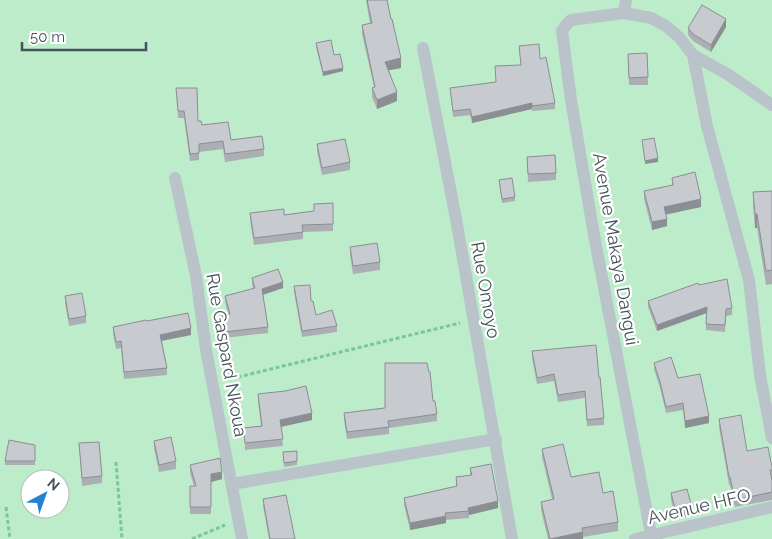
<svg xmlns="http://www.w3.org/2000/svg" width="772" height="539" font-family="Raleway,sans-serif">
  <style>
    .green { fill: #bdeccb; fill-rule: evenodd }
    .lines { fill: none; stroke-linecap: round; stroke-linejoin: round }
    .path { stroke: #77c898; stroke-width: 3; stroke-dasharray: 4 2.5; stroke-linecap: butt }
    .minor { stroke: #b9c3c9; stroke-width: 12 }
    .wall { fill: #abafb3 }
    .shaded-wall { fill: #8b8e92 }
    .building { fill: #c7cbd0; stroke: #8b8e92 }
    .labels { text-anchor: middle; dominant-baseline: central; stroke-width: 4.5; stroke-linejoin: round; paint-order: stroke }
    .street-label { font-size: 18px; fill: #465259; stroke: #fff }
  </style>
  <rect width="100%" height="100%" fill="#f0eded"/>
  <path class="green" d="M 0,0 L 772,0 L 772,539 L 0,539 ZM 30,479 L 60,479 L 60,509 L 30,509 Z"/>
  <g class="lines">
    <g class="path">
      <path d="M 223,364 L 238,377 L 460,323"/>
      <path d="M 116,462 L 122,539"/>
      <path d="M 6,507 L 10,539"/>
      <path d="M 192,539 L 225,525"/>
    </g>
    <g class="minor">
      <path d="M 624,13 L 626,0"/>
      <path d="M 423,48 L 456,219 L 512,539"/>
      <path d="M 693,55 L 729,75 L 772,105"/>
      <path d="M 175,178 L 196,276 L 206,350 L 242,539"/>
      <path d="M 232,484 L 496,439"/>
      <path d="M 635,539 L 772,507"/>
      <path d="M 652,539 L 594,235 L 571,100 L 562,31 L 566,25 L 571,20 L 624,13 L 651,18 L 666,26 L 679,37 L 693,55 L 707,126 L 749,280 L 760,375 L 772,438"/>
    </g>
  </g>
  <g class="wall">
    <path d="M 366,0 L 387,0 L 401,68 L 389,70 L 397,101 L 377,109 L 372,97 L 372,88 L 374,87 L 362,34 L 362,25 L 370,24 Z"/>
    <path d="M 726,27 L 711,52 L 693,41 L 688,35 L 688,28 Z"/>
    <path d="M 316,43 L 334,55 L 343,71 L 323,76 L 316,47 Z"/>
    <path d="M 519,46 L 540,59 L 555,103 L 555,109 L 532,111 L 532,109 L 472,123 L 470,115 L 453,117 L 450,88 L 496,82 L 521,65 Z"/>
    <path d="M 647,53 L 648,85 L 629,85 L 628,54 Z"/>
    <path d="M 176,88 L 198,121 L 202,125 L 231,140 L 264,149 L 264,156 L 225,162 L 223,149 L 199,152 L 199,160 L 190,161 L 184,118 L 178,118 Z"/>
    <path d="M 317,144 L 350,162 L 350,170 L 322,175 L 317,151 Z"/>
    <path d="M 527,157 L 556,173 L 556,180 L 528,182 Z"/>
    <path d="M 672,178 L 701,207 L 666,214 L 667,226 L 652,230 L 644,199 L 644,191 L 672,185 Z"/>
    <path d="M 499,180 L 515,197 L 515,201 L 502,203 Z"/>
    <path d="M 772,191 L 772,284 L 766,285 L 757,228 L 755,228 L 753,206 L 753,192 Z"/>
    <path d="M 333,203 L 333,231 L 303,232 L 303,239 L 254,245 L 250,220 L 250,213 L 284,215 L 314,211 Z"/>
    <path d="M 350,247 L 380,262 L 380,270 L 353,274 L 350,254 Z"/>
    <path d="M 252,278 L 283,288 L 263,295 L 268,327 L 268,333 L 224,338 L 222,315 L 228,314 L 225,301 L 225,296 L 253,289 L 252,284 Z"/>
    <path d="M 699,285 L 732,308 L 732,315 L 726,316 L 725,332 L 706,330 L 706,313 L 657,331 L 648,307 L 648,301 Z"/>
    <path d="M 294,286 L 311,301 L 316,315 L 337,326 L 337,332 L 302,337 L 294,292 Z"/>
    <path d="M 65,296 L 86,316 L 86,323 L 69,326 L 65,303 Z"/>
    <path d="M 147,321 L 191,335 L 162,341 L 167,368 L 167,375 L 124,379 L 121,348 L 116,349 L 113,333 L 113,327 Z"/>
    <path d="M 532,351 L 599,378 L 604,418 L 604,425 L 587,426 L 585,398 L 558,402 L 554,381 L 537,384 L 532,358 Z"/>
    <path d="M 654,363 L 678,378 L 709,423 L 685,428 L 683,410 L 666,413 L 660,388 L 654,369 Z"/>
    <path d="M 258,394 L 312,420 L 281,427 L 283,446 L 245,450 L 244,428 L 261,426 L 258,401 Z"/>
    <path d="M 433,401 L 437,414 L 437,421 L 389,428 L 389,434 L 347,439 L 344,420 L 344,413 Z"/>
    <path d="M 719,419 L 747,451 L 772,467 L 772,500 L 735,507 L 730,485 L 729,485 L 719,427 Z"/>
    <path d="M 154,441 L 176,461 L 176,469 L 159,472 L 154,448 Z"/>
    <path d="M 79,443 L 102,476 L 102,483 L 82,486 Z"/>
    <path d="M 35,445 L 35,465 L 5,465 L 5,461 Z"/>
    <path d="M 542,449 L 571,477 L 603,493 L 618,522 L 618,531 L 583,537 L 583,539 L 548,539 L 541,510 L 541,502 L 552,499 L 542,457 Z"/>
    <path d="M 297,451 L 297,465 L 284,467 L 283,452 Z"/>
    <path d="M 190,465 L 222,479 L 211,482 L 211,514 L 190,514 L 190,486 L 194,486 L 190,473 Z"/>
    <path d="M 470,468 L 498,508 L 469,515 L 469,518 L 446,520 L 446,523 L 410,530 L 404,505 L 404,498 L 456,486 L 456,477 L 470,475 Z"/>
    <path d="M 671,493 L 692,515 L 676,519 L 671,500 Z"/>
    <path d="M 263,499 L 295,539 L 269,539 L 263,506 Z"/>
  </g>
  <g class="shaded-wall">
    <path d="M 726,19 L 726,27 L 711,52 L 711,45 Z"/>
    <path d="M 401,58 L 401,68 L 385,71 L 385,62 Z"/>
    <path d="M 343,68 L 343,71 L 323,76 L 323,72 Z"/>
    <path d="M 397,92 L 397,101 L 377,109 L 377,100 Z"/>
    <path d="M 532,103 L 532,109 L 472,123 L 472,117 Z"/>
    <path d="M 658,158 L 658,162 L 645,164 L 645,161 Z"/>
    <path d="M 701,199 L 701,207 L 664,215 L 664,207 Z"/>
    <rect x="755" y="214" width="2" height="14"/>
    <path d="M 667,219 L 667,226 L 652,230 L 652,222 Z"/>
    <path d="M 283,282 L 283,288 L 262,295 L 262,289 Z"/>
    <path d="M 707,307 L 707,313 L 657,331 L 657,325 Z"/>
    <path d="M 191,328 L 191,335 L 160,341 L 160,335 Z"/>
    <path d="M 312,413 L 312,420 L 280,427 L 280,420 Z"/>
    <path d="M 709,416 L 709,423 L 685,428 L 685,421 Z"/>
    <path d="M 222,472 L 222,479 L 211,482 L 211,474 Z"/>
    <path d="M 498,501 L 498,508 L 469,515 L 468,508 Z"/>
    <path d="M 692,508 L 692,515 L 676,519 L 676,512 Z"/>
    <path d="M 446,516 L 446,523 L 410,530 L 410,523 Z"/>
    <path d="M 583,532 L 583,539 L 552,539 Z"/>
  </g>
  <g class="building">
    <path d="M 367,0 L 387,0 L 391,19 L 392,19 L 401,58 L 385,62 L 397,92 L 377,100 L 372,88 L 375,87 L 362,25 L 372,23 Z"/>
    <path d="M 702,5 L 726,19 L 711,45 L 693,34 L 688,28 Z"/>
    <path d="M 331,40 L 334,55 L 340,54 L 343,68 L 323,72 L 316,43 Z"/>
    <path d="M 539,44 L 540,59 L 546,57 L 555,103 L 532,106 L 532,103 L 472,117 L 470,109 L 453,111 L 450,88 L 496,82 L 495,66 L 521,65 L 519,46 Z"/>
    <path d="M 647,53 L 648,77 L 629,78 L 628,54 Z"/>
    <path d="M 176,88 L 197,88 L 198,121 L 201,121 L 202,125 L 228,122 L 231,140 L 262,136 L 264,149 L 225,154 L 223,141 L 199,144 L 199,153 L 190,154 L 184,111 L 178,111 Z"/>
    <path d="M 654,138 L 658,158 L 645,161 L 642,140 Z"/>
    <path d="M 345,139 L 350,162 L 322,168 L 317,144 Z"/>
    <path d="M 555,155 L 556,173 L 528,174 L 527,157 Z"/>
    <path d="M 695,172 L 701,199 L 664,207 L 667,219 L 652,222 L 644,191 L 673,185 L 672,178 Z"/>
    <path d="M 512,178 L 515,197 L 502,199 L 499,180 Z"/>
    <path d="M 772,191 L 772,270 L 766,271 L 757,214 L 755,214 L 753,192 Z"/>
    <path d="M 333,203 L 333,224 L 302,225 L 303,232 L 254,238 L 250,213 L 284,209 L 284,215 L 314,211 L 314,204 Z"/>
    <path d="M 377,243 L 380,262 L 353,266 L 350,247 Z"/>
    <path d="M 278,269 L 283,282 L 262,289 L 268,327 L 224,332 L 222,315 L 230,314 L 225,296 L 255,288 L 252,278 Z"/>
    <path d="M 727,279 L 732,308 L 726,309 L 725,325 L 706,324 L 707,307 L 657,325 L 648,301 L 698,283 L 699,285 Z"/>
    <path d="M 310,285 L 311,301 L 313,301 L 316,315 L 332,310 L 337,326 L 302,331 L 294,286 Z"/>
    <path d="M 82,293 L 86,316 L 69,319 L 65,296 Z"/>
    <path d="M 188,313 L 191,328 L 160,335 L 167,368 L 124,372 L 121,341 L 116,342 L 113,327 L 146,320 L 147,321 Z"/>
    <path d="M 596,345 L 599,378 L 600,377 L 604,418 L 587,420 L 585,391 L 558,395 L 554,374 L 537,378 L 532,351 Z"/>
    <path d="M 671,357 L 678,378 L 700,374 L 709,416 L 685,421 L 683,403 L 666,407 L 660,382 L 654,363 Z"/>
    <path d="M 385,363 L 427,363 L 429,372 L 430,372 L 433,401 L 435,401 L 437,414 L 388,421 L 389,427 L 347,432 L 344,413 L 385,408 Z"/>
    <path d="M 306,386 L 312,413 L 280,420 L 283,439 L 245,443 L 244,428 L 262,426 L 258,394 L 285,391 Z"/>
    <path d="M 741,415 L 747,451 L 768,447 L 772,467 L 772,470 L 770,470 L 772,480 L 772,492 L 735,500 L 730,477 L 729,477 L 719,419 Z"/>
    <path d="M 171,437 L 176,461 L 159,465 L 154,441 Z"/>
    <path d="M 9,440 L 35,445 L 35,461 L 5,461 Z"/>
    <path d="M 99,442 L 102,476 L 82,478 L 79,443 Z"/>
    <path d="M 563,444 L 571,477 L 599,472 L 603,493 L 613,491 L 618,522 L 582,528 L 583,532 L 550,539 L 541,502 L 554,499 L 542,449 Z"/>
    <path d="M 297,451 L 297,461 L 284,463 L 283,452 Z"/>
    <path d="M 220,458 L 222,472 L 211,474 L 211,507 L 190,507 L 190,486 L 196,486 L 190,465 Z"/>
    <path d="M 491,464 L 498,501 L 468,508 L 469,511 L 445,513 L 446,516 L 410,523 L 404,498 L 457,486 L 456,477 L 472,475 L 470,468 Z"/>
    <path d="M 687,489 L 692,508 L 676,512 L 671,493 Z"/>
    <path d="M 286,495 L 295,539 L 270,539 L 263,499 Z"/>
  </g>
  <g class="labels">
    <g class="street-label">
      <text transform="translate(616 249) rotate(80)">Avenue Makaya Dangui</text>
      <text transform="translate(486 290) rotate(80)">Rue Omoyo</text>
      <text transform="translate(227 355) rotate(80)">Rue Gaspard Nkoua</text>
      <text transform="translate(699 506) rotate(-13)">Avenue HFO</text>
    </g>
  </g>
  <g transform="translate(45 494) rotate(41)"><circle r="24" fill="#ffffff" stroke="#b5babd"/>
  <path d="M0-4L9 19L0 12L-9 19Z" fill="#2281d5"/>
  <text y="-8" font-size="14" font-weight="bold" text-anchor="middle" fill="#465259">N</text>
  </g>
  <path d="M22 42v8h124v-8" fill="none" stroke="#465259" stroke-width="2.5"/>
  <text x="30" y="42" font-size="15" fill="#465259" stroke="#ffffff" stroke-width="4" paint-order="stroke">50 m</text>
</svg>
